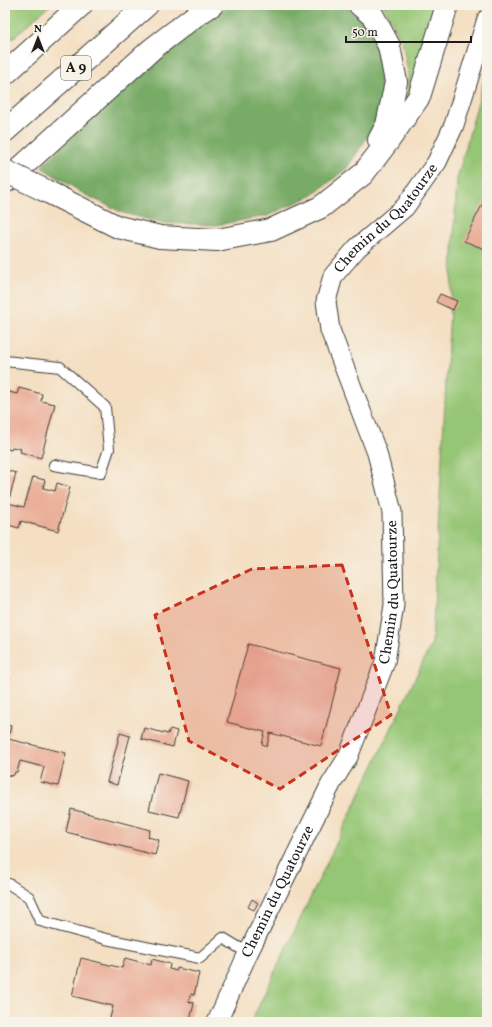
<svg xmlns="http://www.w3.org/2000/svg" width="492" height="1027" font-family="Vollkorn,serif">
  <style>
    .green { fill: #95c675; stroke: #587148 }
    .forest { fill: #78ab66; stroke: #4a6441 }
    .building { fill: #eaaf99 }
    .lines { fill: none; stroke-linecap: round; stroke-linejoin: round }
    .lane-casing { stroke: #3c3935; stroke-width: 12 }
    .street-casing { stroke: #3c3935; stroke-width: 21 }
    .highway-casing { stroke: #3c3935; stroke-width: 24 }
    .lane { stroke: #fff; stroke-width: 10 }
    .street { stroke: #fff; stroke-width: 19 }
    .highway { stroke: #fff; stroke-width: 22 }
    .highway-bridge-casing { stroke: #3c3935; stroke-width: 24; stroke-linecap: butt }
    .highway-bridge { stroke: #fff; stroke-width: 22 }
    .marked { fill: #c8321e; fill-opacity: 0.2; stroke: #c8321e; stroke-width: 3; stroke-dasharray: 8 5; stroke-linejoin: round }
    .labels { text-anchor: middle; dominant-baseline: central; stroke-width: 3; stroke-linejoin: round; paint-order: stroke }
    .shield { fill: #f7f3e8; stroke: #5e5c59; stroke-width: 1 }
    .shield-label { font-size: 14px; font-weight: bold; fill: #1c1c1c }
    .street-label { font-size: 15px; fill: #1c1c1c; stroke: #f7f3e8 }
  </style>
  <rect width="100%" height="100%" fill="#f7f3e8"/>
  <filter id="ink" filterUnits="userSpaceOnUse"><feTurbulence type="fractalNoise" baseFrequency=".025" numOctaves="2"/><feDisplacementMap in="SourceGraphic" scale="8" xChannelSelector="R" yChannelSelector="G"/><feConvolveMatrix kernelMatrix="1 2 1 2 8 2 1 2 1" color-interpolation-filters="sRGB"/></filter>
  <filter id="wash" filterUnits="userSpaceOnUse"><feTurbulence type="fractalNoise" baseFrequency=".012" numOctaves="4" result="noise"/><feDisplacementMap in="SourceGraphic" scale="16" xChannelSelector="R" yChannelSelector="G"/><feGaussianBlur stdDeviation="0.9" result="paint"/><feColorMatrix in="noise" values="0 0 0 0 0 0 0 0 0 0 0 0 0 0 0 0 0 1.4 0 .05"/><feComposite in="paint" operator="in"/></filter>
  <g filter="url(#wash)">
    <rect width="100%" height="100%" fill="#f4dfc2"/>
    <g class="green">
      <path d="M 5,5 L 50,5 L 5,45 Z"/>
      <path d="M 382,5 L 439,5 L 407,107 L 408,72 L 402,41 L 384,7 Z"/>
      <path d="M 487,69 L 487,1022 L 251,1022 L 432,643 L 457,179 Z"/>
    </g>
    <path class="forest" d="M 234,5 L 344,5 L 365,22 L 379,49 L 385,82 L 377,122 L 347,168 L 313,195 L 267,216 L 216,225 L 162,223 L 123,213 L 84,194 L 41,167 C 87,123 132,77 183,38 C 198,26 215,12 234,5 Z"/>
    <g id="blocks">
      <g class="building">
        <path d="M 483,203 L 487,205 L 487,250 L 464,241 Z"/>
        <path d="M 440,294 L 457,301 L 453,310 L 436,302 Z"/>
        <path d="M 19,388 L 42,394 L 41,401 L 55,404 L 41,458 L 20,452 L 21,449 L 12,447 L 11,450 L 5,448 L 5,391 L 17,394 Z"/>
        <path d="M 5,470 L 16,473 L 8,503 L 24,507 L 33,477 L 45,480 L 43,488 L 55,491 L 57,483 L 70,487 L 58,531 L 21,521 L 19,528 L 5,524 Z"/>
        <path d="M 248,644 L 341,668 L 321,746 L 270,733 L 267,746 L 262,744 L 265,732 L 227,722 Z"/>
        <path d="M 5,676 L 10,677 L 6,696 L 5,696 Z"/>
        <path d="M 5,724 L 11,726 L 8,739 L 66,753 L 58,786 L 40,782 L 44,767 L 20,761 L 17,772 L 15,772 L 14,775 L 11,776 L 5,774 Z"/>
        <path d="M 144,728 L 168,734 L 170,729 L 177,731 L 173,747 L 141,739 Z"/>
        <path d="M 120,733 L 130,736 L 117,785 L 107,782 Z"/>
        <path d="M 158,773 L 188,781 L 179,817 L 149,810 Z"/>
        <path d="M 71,809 L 150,830 L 148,837 L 159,840 L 155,855 L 66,832 Z"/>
        <path d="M 252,899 L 258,903 L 254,910 L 248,907 Z"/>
        <path d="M 81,958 L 122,968 L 125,958 L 151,965 L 152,959 L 170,964 L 169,969 L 177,971 L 177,968 L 199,973 L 194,995 L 191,994 L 189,1002 L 194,1003 L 190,1021 L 185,1020 L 184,1022 L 109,1022 L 113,1006 L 72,996 Z"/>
      </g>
    </g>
  </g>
  <g filter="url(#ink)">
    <use href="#blocks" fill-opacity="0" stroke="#3c3935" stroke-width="1"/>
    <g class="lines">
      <defs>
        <g id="lane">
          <path d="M 5,361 L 60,367 L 105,407 L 109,449 L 101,473 L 54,465"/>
          <path d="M 5,885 L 9,884 L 29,897 L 40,921 L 106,939 L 200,958 L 223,938 L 248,953"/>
        </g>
        <g id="street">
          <path id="s1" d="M 217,1022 L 248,953 L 331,784 L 348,757 L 385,662 L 394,605 L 392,512 L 377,453 L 330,330 L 326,301 L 333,276 L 357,248 L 405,207 L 437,162 L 454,125 L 487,19"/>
        </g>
        <g id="highway">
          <path d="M 360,5 L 373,16 L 389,46 L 396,82 L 387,125 L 379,140"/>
          <path d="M 5,74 L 81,5"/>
          <path d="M 5,131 L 147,5"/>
          <path d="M 5,182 L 152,49 L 195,16 L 212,5"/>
          <path d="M 44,190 L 118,227 L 160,237 L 217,240 L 271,230 L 321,207 L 363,174 L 389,140 L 419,97 L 447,5"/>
        </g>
      </defs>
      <use href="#lane" class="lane-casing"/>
      <use href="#street" class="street-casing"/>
      <use href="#highway" class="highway-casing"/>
      <use href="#lane" class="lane"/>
      <use href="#street" class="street"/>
      <use href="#highway" class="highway"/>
      <defs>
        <path id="highway-bridge" d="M 5,171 L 44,190"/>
      </defs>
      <use href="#highway-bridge" class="highway-bridge-casing"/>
      <use href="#highway-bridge" class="highway-bridge"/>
    </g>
  </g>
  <path class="marked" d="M 342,565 L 391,715 L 280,789 L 189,741 L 155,615 L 252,569 Z"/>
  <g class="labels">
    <rect class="shield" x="61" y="56" width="30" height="24" rx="3"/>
    <g class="shield-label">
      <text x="76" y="68">A 9</text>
    </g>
    <g class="street-label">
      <text stroke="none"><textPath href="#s1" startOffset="875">Chemin du Quatourze</textPath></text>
      <text stroke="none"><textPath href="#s1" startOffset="468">Chemin du Quatourze</textPath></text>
      <text stroke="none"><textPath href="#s1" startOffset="144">Chemin du Quatourze</textPath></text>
    </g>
  </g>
  <rect width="492" height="1027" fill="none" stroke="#f7f3e8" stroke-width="20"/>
  <g transform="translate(38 38)" stroke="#f7f3e8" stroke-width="3" paint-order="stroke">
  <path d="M0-3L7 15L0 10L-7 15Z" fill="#1c1c1c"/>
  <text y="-6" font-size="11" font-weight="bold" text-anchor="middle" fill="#1c1c1c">N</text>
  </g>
  <path d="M346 36v6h125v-6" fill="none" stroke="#1c1c1c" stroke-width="2"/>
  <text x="352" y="36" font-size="12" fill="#1c1c1c" stroke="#f7f3e8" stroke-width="3" paint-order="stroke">50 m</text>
</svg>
